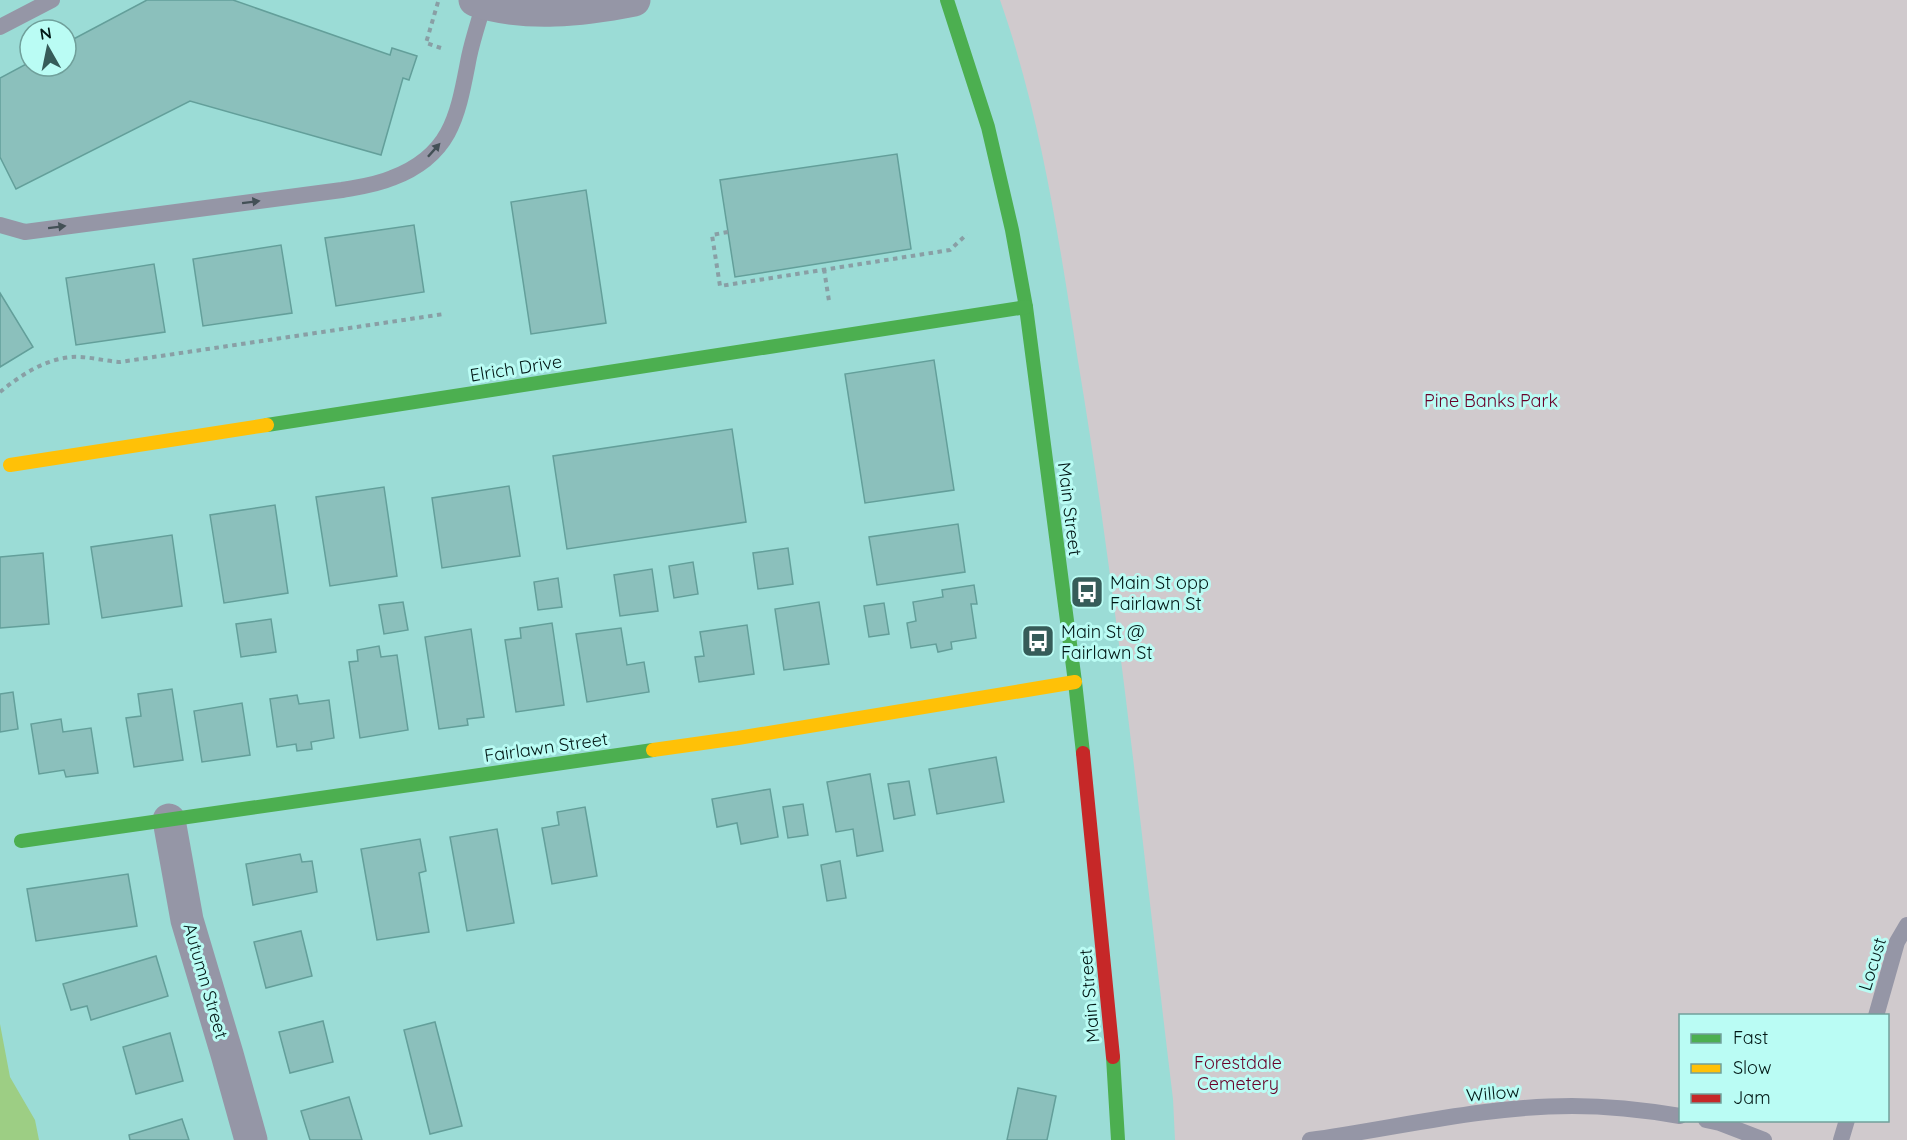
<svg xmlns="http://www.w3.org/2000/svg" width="1907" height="1140" font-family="Quicksand,sans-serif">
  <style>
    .green { fill: #d0cacd; fill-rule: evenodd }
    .water { fill: #9dce84 }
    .building { fill: #8bc0bc; stroke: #639f9a; stroke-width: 1.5 }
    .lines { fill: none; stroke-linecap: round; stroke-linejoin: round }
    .path { stroke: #899fa5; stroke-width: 4; stroke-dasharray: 4.5 4.5; stroke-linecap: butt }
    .lane { stroke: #9596a6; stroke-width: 16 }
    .street { stroke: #9596a6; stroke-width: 33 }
    .fast { stroke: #4caf50; stroke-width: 14 }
    .slow { stroke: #ffc107; stroke-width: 14 }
    .jam { stroke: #c62828; stroke-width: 14 }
    .oneway { fill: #435056 }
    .labels { text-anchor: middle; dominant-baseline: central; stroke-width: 6; stroke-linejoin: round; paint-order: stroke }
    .street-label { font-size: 18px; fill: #001715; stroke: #bafcf4 }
    .park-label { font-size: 18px; fill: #6a0029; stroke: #bafcf4 }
    .poi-label { font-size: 18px; fill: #001715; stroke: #bafcf4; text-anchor: start }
  </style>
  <rect width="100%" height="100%" fill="#9bdcd6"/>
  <path class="green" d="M 1000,0 L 1907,0 L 1907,1140 L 1175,1140 L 1173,1099 C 1143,853 1119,606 1078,361 C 1059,240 1041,116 1000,0 ZM 1680,1016 L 1888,1016 L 1888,1120 L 1680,1120 Z"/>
  <path class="water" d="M 0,1024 L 10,1077 L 35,1120 L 39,1140 L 0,1140 Z"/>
  <g class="building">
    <path d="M 147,0 L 233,0 L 390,55 L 392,48 L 417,56 L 409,80 L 403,78 L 381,155 L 190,101 L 16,189 L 0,157 L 0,78 L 30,62 L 30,66 L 66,66 L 66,43 Z"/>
    <path d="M 897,154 L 911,249 L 735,277 L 720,180 Z"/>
    <path d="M 586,190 L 606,323 L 531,334 L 511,202 Z"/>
    <path d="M 414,225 L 424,292 L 336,306 L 325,238 Z"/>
    <path d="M 281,245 L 292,313 L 203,326 L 193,259 Z"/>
    <path d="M 154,264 L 165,332 L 76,345 L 66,278 Z"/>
    <path d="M 0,293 L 33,347 L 0,367 Z"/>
    <path d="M 934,360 L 954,490 L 865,503 L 845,374 Z"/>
    <path d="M 732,429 L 746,522 L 567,549 L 553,456 Z"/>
    <path d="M 509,486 L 520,556 L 442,568 L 432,498 Z"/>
    <path d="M 384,487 L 397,576 L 330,586 L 316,497 Z"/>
    <path d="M 275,505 L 288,593 L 224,603 L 210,515 Z"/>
    <path d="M 958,524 L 965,572 L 877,585 L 869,537 Z"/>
    <path d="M 172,535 L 182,606 L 102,618 L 91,547 Z"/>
    <path d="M 788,548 L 793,584 L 758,589 L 753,553 Z"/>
    <path d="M 43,553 L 49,624 L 0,628 L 0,557 Z"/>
    <path d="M 693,562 L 698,594 L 674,598 L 669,566 Z"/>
    <path d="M 652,569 L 658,611 L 620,616 L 614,575 Z"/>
    <path d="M 558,578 L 562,607 L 538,610 L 534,582 Z"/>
    <path d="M 974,585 L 977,604 L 971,604 L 976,638 L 951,642 L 952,649 L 938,652 L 936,644 L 911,648 L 907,623 L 916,621 L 913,602 L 943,597 L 942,590 Z"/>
    <path d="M 403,602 L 408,630 L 384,634 L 379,605 Z"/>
    <path d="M 819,602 L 829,664 L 784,670 L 775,609 Z"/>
    <path d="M 884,603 L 889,634 L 869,637 L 864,606 Z"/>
    <path d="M 271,619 L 276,652 L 241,657 L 236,624 Z"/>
    <path d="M 552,623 L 564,705 L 516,712 L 505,640 L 521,638 L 520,628 Z"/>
    <path d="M 747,625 L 754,674 L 699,682 L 695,657 L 704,656 L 700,632 Z"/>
    <path d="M 621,628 L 627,665 L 644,662 L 649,692 L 587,702 L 576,634 Z"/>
    <path d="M 471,629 L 484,717 L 467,719 L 468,725 L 439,729 L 425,637 Z"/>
    <path d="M 379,646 L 381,657 L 397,655 L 408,730 L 360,738 L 349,662 L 358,661 L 357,650 Z"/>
    <path d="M 172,689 L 183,760 L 134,767 L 126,718 L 141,716 L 138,694 Z"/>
    <path d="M 13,692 L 18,729 L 0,732 L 0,694 Z"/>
    <path d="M 297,695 L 299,704 L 329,700 L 334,738 L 311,742 L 312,749 L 297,751 L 296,744 L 277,747 L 270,699 Z"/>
    <path d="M 242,703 L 250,755 L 202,762 L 194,711 Z"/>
    <path d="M 61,719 L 63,732 L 91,728 L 98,773 L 66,777 L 64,770 L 39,774 L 31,724 Z"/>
    <path d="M 996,757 L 1004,802 L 937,814 L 929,769 Z"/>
    <path d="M 870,774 L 883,851 L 857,856 L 853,829 L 836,832 L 827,782 Z"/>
    <path d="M 909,781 L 915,815 L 894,819 L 888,784 Z"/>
    <path d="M 770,789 L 778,837 L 741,844 L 737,823 L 717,827 L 712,799 Z"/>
    <path d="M 803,804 L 808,835 L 788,838 L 783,807 Z"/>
    <path d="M 585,807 L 597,876 L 552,884 L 542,828 L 559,825 L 557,812 Z"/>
    <path d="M 497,829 L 514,923 L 467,931 L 450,837 Z"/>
    <path d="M 420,839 L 426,871 L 419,873 L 429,932 L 377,940 L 361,849 Z"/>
    <path d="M 300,854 L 302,862 L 312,861 L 317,892 L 253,905 L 246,864 Z"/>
    <path d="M 840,861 L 846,898 L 827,901 L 821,865 Z"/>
    <path d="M 128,874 L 137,926 L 36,941 L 27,889 Z"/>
    <path d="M 301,931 L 312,976 L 266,988 L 254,942 Z"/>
    <path d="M 156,956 L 168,996 L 91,1020 L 87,1006 L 71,1010 L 63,984 Z"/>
    <path d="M 323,1021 L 333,1062 L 290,1073 L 279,1032 Z"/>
    <path d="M 435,1022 L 462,1126 L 430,1134 L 404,1030 Z"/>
    <path d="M 170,1033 L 183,1081 L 136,1094 L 123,1047 Z"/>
    <path d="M 1018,1088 L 1056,1096 L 1047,1140 L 1007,1140 Z"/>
    <path d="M 349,1097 L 362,1140 L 310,1140 L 301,1111 Z"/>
    <path d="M 182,1119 L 189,1140 L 130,1140 L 129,1135 Z"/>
  </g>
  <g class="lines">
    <g class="path">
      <path d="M 438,2 L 426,43 L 444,49"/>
      <path d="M 728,232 L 712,235 L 720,286 L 950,250 L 967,234"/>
      <path d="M 824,269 L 829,301"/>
      <path d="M 0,392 C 21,375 45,359 72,357 C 87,356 104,361 120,362 L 444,314"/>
    </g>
    <g class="lane">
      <path d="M 0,27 L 52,0"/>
      <path d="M 0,225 L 25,232 L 342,190 C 359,187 376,185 392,178 C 453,155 458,113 469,57 C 473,38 479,21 484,3"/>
      <path d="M 1876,1016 L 1897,942 L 1907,925"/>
      <path d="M 1706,1120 L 1720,1123 L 1764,1140"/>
      <path d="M 1310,1140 C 1397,1128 1484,1106 1572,1106 C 1608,1106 1645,1110 1680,1116"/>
      <path d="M 1841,1140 L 1847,1120"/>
    </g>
    <g class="street">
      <path d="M 475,0 C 526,17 583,10 634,0"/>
      <path d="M 169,820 L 187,920 L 227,1054 L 251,1140"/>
    </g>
    <g class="fast">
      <path d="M 947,0 L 988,127 L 1012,230 L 1026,307 L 1075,682 L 1083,753"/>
      <path d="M 267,425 L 1026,307"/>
      <path d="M 21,841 L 653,750"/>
      <path d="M 1113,1057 L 1118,1140"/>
    </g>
    <g class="slow">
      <path d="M 10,465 L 267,425"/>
      <path d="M 653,750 L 738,738 L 1075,682"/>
    </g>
    <path class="jam" d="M 1083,753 L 1113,1057"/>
  </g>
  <defs><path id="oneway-solid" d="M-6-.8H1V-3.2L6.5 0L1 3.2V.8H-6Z" transform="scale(1.5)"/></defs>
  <g class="oneway">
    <use href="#oneway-solid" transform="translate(434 150) rotate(-48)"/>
    <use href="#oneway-solid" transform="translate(251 202) rotate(-7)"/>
    <use href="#oneway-solid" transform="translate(57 227) rotate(-7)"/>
  </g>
  <defs>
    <symbol id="bus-square" viewBox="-11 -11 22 22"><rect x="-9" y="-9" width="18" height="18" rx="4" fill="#365c59" stroke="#bafcf4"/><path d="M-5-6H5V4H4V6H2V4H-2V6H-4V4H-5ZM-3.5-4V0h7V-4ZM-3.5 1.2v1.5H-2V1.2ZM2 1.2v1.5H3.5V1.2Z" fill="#fff"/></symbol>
  </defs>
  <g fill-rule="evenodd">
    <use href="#bus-square" x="1068" y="573" width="38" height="38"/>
    <use href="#bus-square" x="1019" y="622" width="38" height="38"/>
  </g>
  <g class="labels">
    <g class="street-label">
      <text transform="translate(516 368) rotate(-9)">Elrich Drive</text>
      <text transform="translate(1070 509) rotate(83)">Main Street</text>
      <text transform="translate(546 747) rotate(-8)">Fairlawn Street</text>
      <text transform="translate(1872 964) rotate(-73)">Locust</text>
      <text transform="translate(206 981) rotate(74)">Autumn Street</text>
      <text transform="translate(1089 996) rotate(-95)">Main Street</text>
      <text transform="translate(1493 1093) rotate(-5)">Willow</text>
    </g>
    <g class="park-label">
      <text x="1491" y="400">Pine Banks Park</text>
      <text x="1238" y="1062">Forestdale<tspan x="1238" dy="21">Cemetery</tspan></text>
    </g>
    <g class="poi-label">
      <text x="1110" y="582">Main St opp<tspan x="1110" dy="21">Fairlawn St</tspan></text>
      <text x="1061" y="631">Main St @<tspan x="1061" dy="21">Fairlawn St</tspan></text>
    </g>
  </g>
  <rect x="1679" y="1014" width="210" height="108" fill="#bafcf4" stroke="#70a09b" stroke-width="1.5"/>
  <rect x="1691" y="1034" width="30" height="9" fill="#4caf50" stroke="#70a09b" stroke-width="1.5"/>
  <text x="1733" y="1044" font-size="18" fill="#001715">Fast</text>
  <rect x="1691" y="1064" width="30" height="9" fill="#ffc107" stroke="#70a09b" stroke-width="1.5"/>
  <text x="1733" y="1074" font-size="18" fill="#001715">Slow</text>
  <rect x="1691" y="1094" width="30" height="9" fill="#c62828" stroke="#70a09b" stroke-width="1.5"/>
  <text x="1733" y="1104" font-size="18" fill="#001715">Jam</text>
  <g transform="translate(48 48) rotate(351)"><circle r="28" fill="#bafcf4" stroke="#70a09b" stroke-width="1.5"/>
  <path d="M0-4.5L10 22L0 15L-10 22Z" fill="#365c59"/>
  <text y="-9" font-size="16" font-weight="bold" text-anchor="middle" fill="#001715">N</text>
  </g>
</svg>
